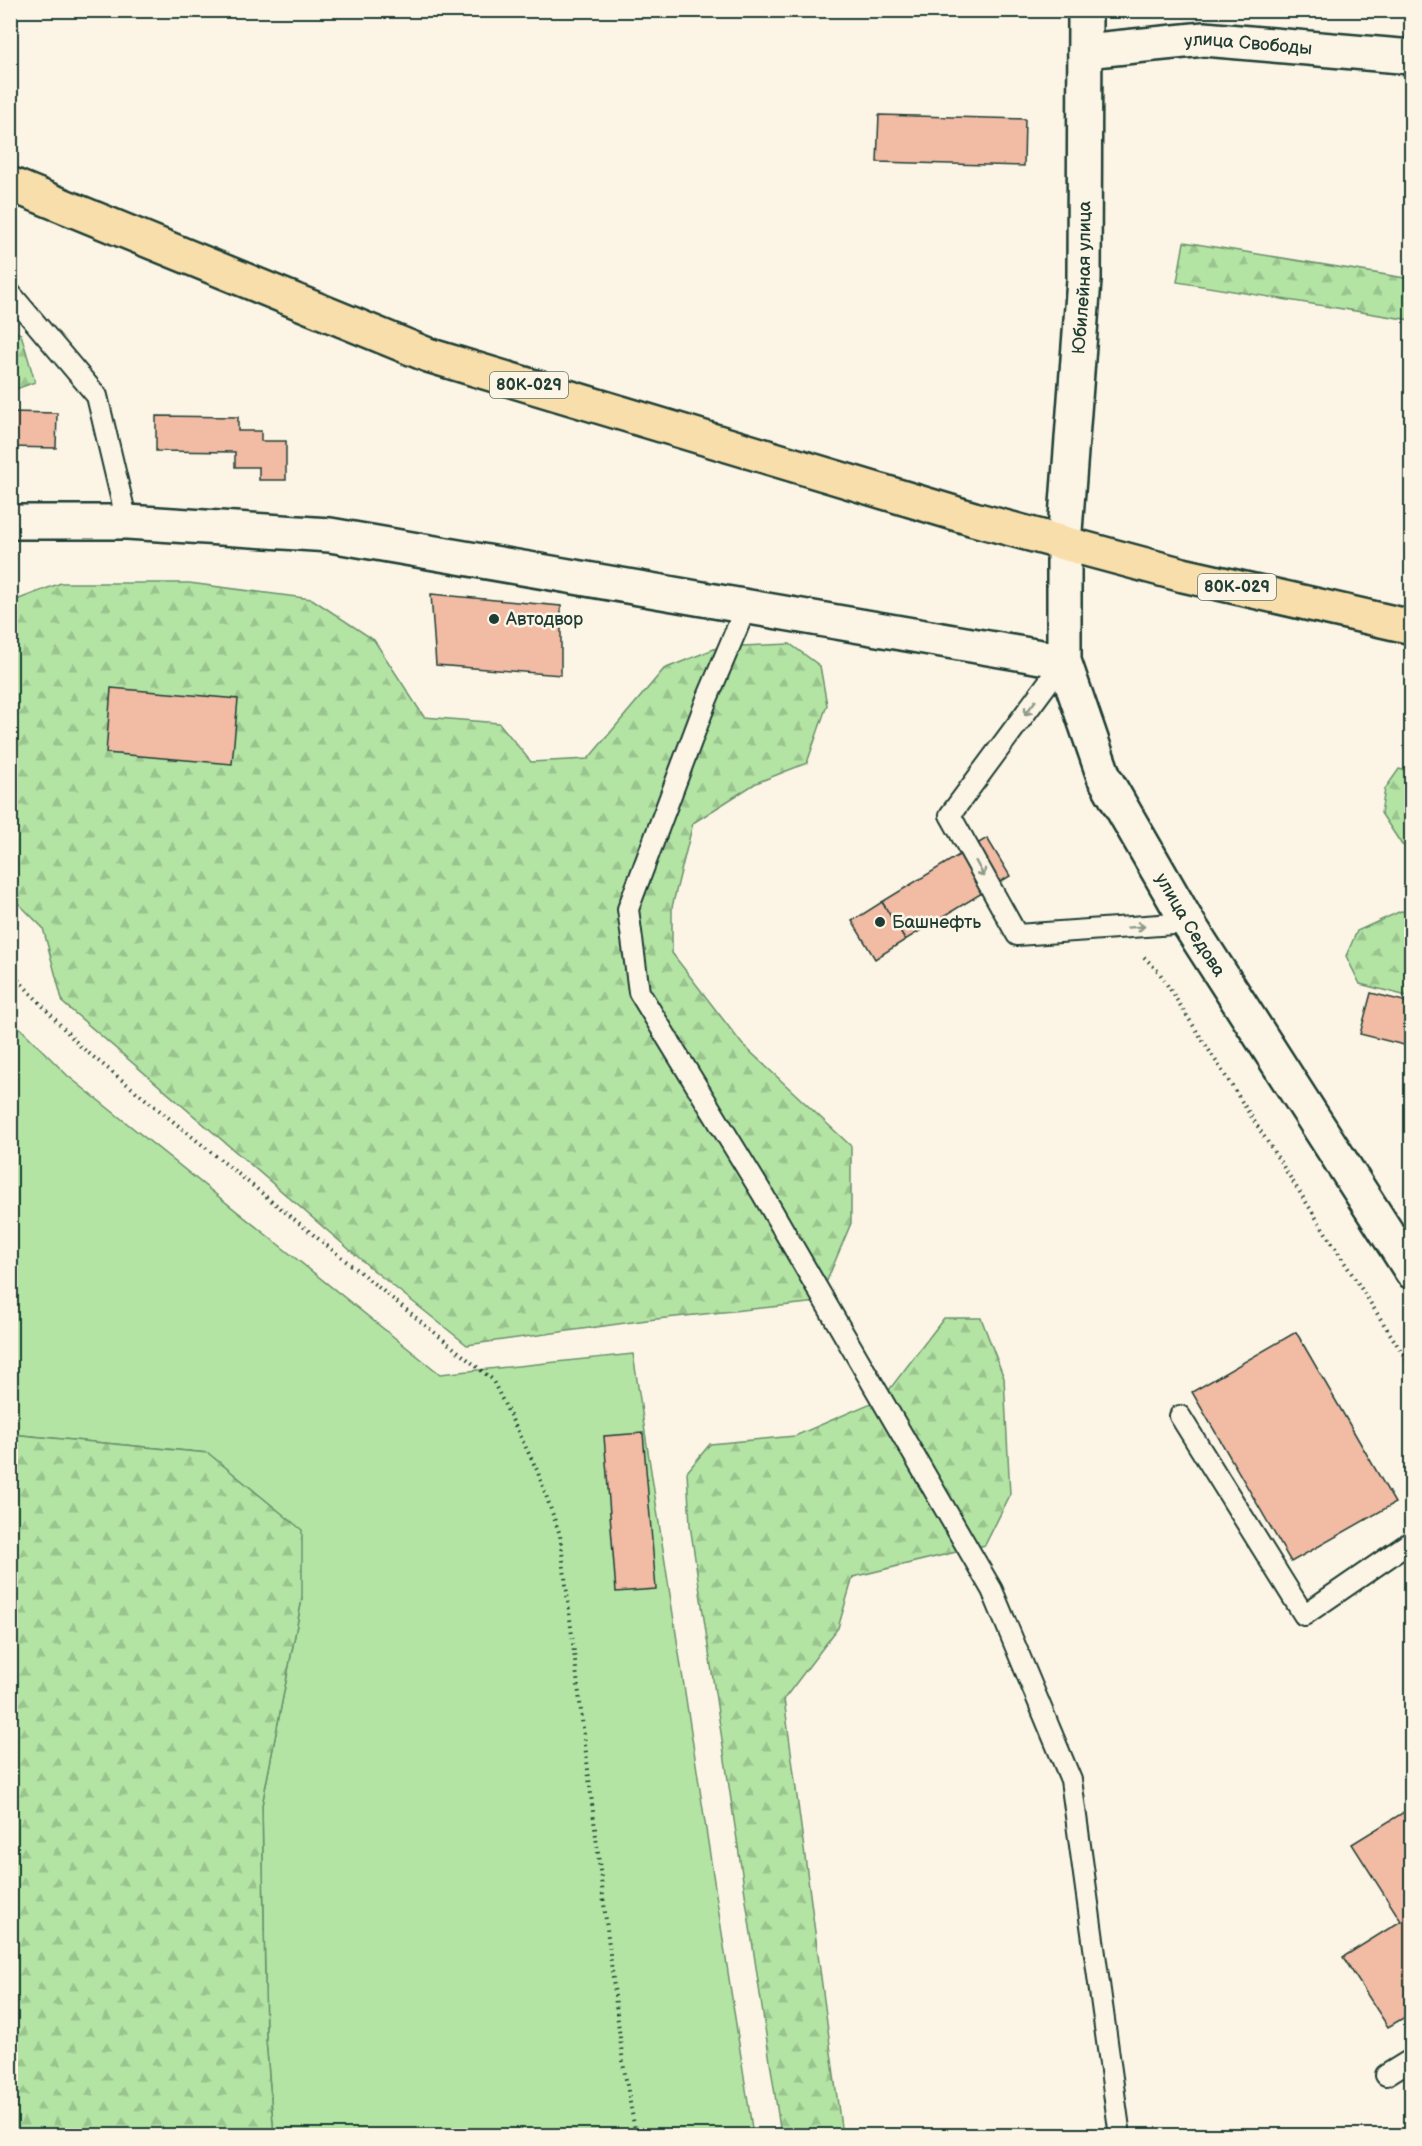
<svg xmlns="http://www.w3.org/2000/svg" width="1422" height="2146" font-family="'Balsamiq Sans',sans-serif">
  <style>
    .green { fill: #b4e4a4; stroke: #6a906c; stroke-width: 1.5 }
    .forest { fill: url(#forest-firs); stroke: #6a906c; stroke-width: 1.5 }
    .building { fill: #f1bba4; stroke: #1f3d34; stroke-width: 1.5 }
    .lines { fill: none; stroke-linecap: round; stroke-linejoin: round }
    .service-casing { stroke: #1f3d34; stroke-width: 24 }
    .minor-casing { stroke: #1f3d34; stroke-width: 38 }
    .tertiary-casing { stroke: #1f3d34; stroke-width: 38 }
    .secondary-casing { stroke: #1f3d34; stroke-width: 38 }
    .primary-casing { stroke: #1f3d34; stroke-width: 38 }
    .path { stroke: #1f3d34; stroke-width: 4; stroke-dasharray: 1.5 4.5; stroke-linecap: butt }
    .service { stroke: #fcf5e5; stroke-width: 20 }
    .minor { stroke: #fcf5e5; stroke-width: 33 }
    .tertiary { stroke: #fcf5e5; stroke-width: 33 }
    .secondary { stroke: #fcf5e5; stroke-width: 33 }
    .primary { stroke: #f8deab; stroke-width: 33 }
    .oneway { stroke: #8e998c }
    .poi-dot { fill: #1f3d34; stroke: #fcf5e5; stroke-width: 2 }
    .labels { text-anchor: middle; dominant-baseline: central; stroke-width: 5; stroke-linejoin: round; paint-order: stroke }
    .shield { fill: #fcf5e5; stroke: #617469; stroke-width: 1.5 }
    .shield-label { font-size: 16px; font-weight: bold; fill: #1f3d34 }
    .street-label { font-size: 18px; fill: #1f3d34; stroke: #fcf5e5 }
    .poi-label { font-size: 18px; fill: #1f3d34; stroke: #fcf5e5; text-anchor: start }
  </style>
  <defs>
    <pattern id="forest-firs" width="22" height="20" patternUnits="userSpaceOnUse" patternTransform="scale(1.5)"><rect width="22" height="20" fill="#b4e4a4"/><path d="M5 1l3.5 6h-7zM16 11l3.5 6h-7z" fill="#9ac48e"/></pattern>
  </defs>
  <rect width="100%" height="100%" fill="#fcf5e5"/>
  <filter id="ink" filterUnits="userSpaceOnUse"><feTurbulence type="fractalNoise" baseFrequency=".0167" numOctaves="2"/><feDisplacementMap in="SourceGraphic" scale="12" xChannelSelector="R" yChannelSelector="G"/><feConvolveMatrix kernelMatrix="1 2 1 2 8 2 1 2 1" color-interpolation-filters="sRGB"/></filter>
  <g filter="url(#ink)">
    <path class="green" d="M 10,1018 L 68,1076 L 440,1374 L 633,1354 L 753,2135 L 274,2135 L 266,2040 L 262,1805 L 302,1599 L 208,1453 L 11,1434 Z"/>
    <g class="forest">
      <path d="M 1184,242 L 1411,279 L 1411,320 L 1177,282 Z"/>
      <path d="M 11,330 L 21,334 L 35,382 L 11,391 Z"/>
      <path d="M 61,583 L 189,583 L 312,599 L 374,640 L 424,717 L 499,723 L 531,762 L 588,759 L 664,669 L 719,647 L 790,644 L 820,666 L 827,705 L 807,763 L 756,783 L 693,823 L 672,907 L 672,953 L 742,1044 L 851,1146 L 851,1223 L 818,1302 L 647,1320 L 467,1345 L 372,1269 L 63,1003 L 43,928 L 11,896 L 11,602 Z"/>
      <path d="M 1399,769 L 1411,772 L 1411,847 L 1402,845 L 1381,813 L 1385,789 Z"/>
      <path d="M 1401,911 L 1411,913 L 1411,997 L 1360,984 L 1346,956 L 1357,931 Z"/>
      <path d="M 944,1318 L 981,1318 L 1004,1378 L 1010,1495 L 985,1545 L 853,1577 L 838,1628 L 784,1699 L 842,2135 L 781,2135 L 690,1525 L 687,1472 L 710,1444 L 795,1436 L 883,1398 Z"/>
      <path d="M 10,1434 L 208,1453 L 302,1530 L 302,1599 L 262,1805 L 266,2040 L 274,2135 L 11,2135 Z"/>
    </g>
    <g class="building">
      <path d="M 879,115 L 1025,119 L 1024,166 L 877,162 Z"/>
      <path d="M 10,412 L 57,413 L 56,448 L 10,447 Z"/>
      <path d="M 156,416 L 238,417 L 238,431 L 261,431 L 261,441 L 286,441 L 286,480 L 259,480 L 259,467 L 235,467 L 235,452 L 156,451 Z"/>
      <path d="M 431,594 L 561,606 L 561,675 L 436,665 Z"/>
      <path d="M 111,688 L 238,699 L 232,764 L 106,753 Z"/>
      <path d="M 987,838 L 1010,876 L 905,940 L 882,902 Z"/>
      <path d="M 882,902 L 905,940 L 875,959 L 852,921 Z"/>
      <path d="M 1371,993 L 1412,1003 L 1412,1047 L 1360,1034 Z"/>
      <path d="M 1296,1332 L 1395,1503 L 1291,1562 L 1192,1392 Z"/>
      <path d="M 643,1433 L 656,1589 L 616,1592 L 604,1436 Z"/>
      <path d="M 1412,1807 L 1412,2013 L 1388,2027 L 1343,1957 L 1401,1921 L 1352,1844 Z"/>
    </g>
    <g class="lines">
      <defs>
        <g id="service">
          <path d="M 10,293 L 97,396 L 127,522"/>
          <path d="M 746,607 L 707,699 L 628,909 L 639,992 L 762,1193 L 992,1590 L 1071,1780 L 1120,2136"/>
          <path d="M 1064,661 L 950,815 L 1017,935 L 1188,923"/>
          <path d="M 1180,1416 L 1304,1615 L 1412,1541"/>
          <path d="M 1386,2075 L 1412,2059"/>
        </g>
        <g id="minor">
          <path id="s1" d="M 1085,51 L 1204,39 L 1412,57"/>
          <path id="s2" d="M 1064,544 L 1084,280 L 1085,10"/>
        </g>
        <path id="tertiary" d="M 10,522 L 127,522 L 330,535 L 1064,661"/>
        <g id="secondary">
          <path id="s3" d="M 1064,544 L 1064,661 L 1104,777 L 1188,923 L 1412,1272"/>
        </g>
        <path id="primary" d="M 10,184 L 428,355 L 974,519 L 1183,575 L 1412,627"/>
      </defs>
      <use href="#service" class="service-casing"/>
      <use href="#minor" class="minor-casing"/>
      <use href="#tertiary" class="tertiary-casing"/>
      <use href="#secondary" class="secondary-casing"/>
      <use href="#primary" class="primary-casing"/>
      <g class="path">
        <path d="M 1144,957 L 1159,972 L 1412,1368"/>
        <path d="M 10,971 L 81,1047 L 492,1379 L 537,1470 L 560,1535 L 623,2063 L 636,2136"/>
      </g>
      <use href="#service" class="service"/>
      <use href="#minor" class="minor"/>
      <use href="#tertiary" class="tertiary"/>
      <use href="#secondary" class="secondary"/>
      <use href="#primary" class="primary"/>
    </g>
    <defs><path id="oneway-shaft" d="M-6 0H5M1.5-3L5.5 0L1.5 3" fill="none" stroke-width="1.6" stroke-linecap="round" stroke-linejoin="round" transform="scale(1.5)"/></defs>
    <g class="oneway">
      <use href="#oneway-shaft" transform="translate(1030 708) rotate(127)"/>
      <use href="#oneway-shaft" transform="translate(980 869) rotate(61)"/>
      <use href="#oneway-shaft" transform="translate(1136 927) rotate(-4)"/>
    </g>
  </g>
  <g class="poi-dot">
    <circle cx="494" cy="619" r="6"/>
    <circle cx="880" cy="922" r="6"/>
  </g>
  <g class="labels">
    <g class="shield">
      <rect x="490" y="372" width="78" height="26" rx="4.5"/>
      <rect x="1198" y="574" width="78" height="26" rx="4.5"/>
    </g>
    <g class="shield-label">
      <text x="529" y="385">80К-029</text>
      <text x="1237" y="587">80К-029</text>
    </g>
    <g class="street-label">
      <text stroke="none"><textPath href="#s1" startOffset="164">улица Свободы</textPath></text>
      <text stroke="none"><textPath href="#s2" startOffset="267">Юбилейная улица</textPath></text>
      <text stroke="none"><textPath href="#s3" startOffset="411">улица Седова</textPath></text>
    </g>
    <g class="poi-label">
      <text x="506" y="619">Автодвор</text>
      <text x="892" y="922">Башнефть</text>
    </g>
  </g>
  <rect width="1422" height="2146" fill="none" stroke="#fcf5e5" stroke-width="36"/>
  <rect x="18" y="18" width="1386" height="2110" fill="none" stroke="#1f3d34" stroke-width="2" filter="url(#ink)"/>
</svg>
